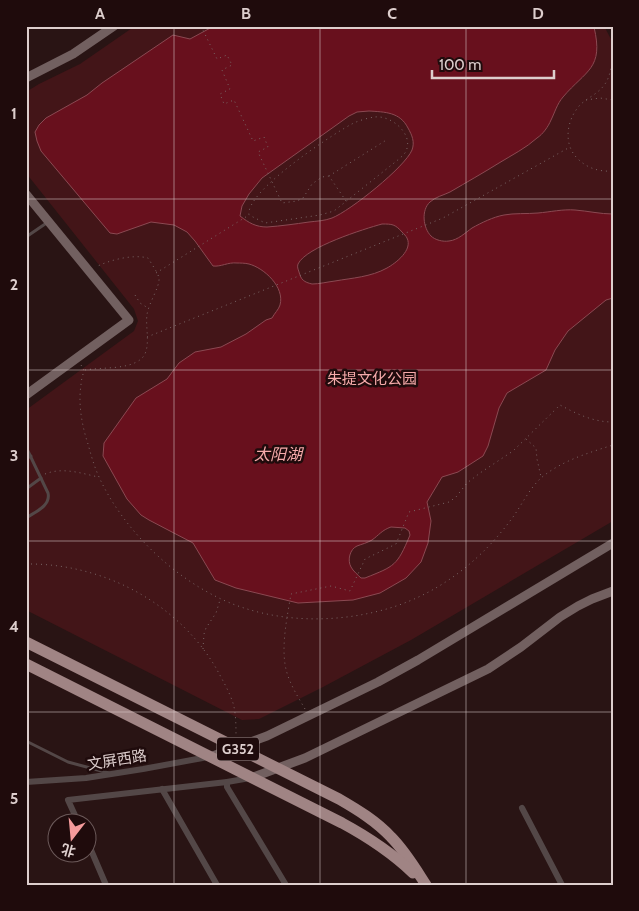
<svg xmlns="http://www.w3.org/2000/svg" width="639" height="911" font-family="Cabin,'Noto Sans SC',sans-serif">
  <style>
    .green { fill: #431518 }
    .water { fill: #68101d; stroke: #8b4952; fill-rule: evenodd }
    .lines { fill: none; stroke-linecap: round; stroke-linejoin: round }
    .path { stroke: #796666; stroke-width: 1; stroke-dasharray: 1 4; stroke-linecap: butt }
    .lane { stroke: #534747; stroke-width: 3 }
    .street { stroke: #534747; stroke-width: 6 }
    .secondary { stroke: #726060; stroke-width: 9 }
    .highway { stroke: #a08484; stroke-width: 11 }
    .grid { fill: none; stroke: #ddcecd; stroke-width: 1; stroke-opacity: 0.55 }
    .labels { text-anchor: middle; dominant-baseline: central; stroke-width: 5; stroke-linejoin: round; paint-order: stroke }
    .shield { fill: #1f0b0c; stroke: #a49493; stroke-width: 1 }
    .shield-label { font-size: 14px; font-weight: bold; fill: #ddcecd }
    .park-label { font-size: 15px; fill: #f6aaaa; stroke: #1f0b0c }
    .street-label { font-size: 15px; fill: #ddcecd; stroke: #1f0b0c }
    .water-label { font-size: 16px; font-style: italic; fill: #f6aaaa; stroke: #1f0b0c }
    .neatline { fill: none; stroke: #ddcecd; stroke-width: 2 }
    .grid-label { font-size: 16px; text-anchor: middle; font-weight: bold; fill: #ddcecd }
  </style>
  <rect width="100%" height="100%" fill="#291414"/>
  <path class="green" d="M 135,26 L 604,26 L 613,43 L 613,521 L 411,640 L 323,687 L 259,719 L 242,720 L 26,610 L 26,410 L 134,331 L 138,321 L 134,309 L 26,173 L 26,92 L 39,84 L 80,64 Z"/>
  <path class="water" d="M 214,26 L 594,27 C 604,69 586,70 563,97 C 557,104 555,112 551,120 C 548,127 543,134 537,138 C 526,148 512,155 499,163 C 483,173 467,182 450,192 C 444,195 435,197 430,202 C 421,210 423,228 431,236 C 435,240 443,242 449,241 C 458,240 465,233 472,228 C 481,223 493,217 504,215 C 514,213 527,214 538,213 C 550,212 563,209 575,210 C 588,211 600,214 613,214 L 613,298 L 606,300 L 568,331 L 555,350 L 546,370 L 507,393 L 499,408 L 488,446 L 483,456 L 458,472 L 442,477 L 427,502 L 431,521 L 428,543 L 421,562 L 406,578 L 380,593 L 353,600 L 298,603 L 236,588 L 215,580 L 193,543 L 149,520 L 141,515 L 127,499 L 103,456 L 104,443 L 136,398 L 167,379 L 179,363 L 195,352 L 221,347 L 246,334 L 266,320 L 272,318 C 274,314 279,309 280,305 C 285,287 264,268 249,264 C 245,263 240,263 237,263 C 228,262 221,267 213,266 L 195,241 L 187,232 L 174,225 L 151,222 L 117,234 L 110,233 L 41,151 L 37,141 L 35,132 L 39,125 L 46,118 L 87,95 L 102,83 L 173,35 L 190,39 ZM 369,111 C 385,112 400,112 408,128 C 412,135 415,142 412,150 C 405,167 350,211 332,218 C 324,221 317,221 309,222 C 295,224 281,226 267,227 C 256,227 249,223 240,216 L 242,206 L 249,194 L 262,178 L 349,116 L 357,112 ZM 382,224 C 392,224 395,224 402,232 C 404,234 406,236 407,238 C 413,250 396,263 387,268 C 371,277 352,278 335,281 C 327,282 319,284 312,284 C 304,282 301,280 299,272 C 298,269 297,267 298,264 C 306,247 364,229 382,224 ZM 391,527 L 405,528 L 409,531 L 410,535 C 397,566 395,566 365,578 L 361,578 C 358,575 353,571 351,567 C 347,560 350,549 357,546 C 362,544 367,543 372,540 C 379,535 382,530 391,527 Z"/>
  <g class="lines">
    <g class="path">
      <path d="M 201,26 L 217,59 L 227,55 L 232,65 L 222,70 L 230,89 L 220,94 L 224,104 L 234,100 L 253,141 L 264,137 L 268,147 L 258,152 L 282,203 L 297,201 L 303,198 L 312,184 L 322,177 L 329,176"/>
      <path d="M 613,59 C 611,67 610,77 605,84 C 599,93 589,97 581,104 C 567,118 562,144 578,159 C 587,168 599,172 613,171"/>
      <path d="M 586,100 L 600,98 L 613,100"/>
      <path d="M 346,201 L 329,176 L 388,139"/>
      <path d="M 156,273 L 249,215 C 245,192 330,136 350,125 C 357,121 367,118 375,117 C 391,115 414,134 406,151 C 405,154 401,157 399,159 L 334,211 L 320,215 L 265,223 L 249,215"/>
      <path d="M 135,295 L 140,303 L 148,308"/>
      <path d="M 147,337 L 443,218 L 570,147"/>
      <path d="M 81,365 L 84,370 C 83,375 81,380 81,385 C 78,404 82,426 88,444 C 91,455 94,466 99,477 C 125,534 184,589 244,608 C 290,623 343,622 390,608 C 439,593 479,562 510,521 C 521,507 528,490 541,478 C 561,461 588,453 613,445"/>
      <path d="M 85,370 C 101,367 128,370 141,359 C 152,350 145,327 147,315 C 148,304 160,287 159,278 C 158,273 151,263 148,258 C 133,254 109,260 96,267"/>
      <path d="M 526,439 L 536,448 L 537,459 L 541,477"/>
      <path d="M 45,474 C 62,467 81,473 98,477"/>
      <path d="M 26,564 C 102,563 177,602 216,668 C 222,679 229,691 233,703 C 236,713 236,726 236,737"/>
      <path d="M 203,649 L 204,634 L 206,628 L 216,613 L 220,600"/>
      <path d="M 305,709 C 298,697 291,686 287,673 C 280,650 287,618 291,594 L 331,586 L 350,591 L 365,559 L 396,544 L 409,512 L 449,502 L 456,497 L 467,483 L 480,473 L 513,451 L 560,405 C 577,414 593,422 613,422"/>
    </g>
    <g class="lane">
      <path d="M 26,237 L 48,222"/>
      <path d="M 26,447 L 48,493 C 51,506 35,512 26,518"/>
      <path d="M 26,459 L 31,456"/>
      <path d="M 26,489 L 41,478"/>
      <path d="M 26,741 L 68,762 L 109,773"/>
    </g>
    <g class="street">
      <path d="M 26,782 L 86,778 L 143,769 L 208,757"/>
      <path d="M 227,782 L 227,787 L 286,885"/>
      <path d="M 162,789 L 217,885"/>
      <path d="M 522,808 L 562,885"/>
      <path d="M 79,824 L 68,800 L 227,782 L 250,778"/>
      <path d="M 88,843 L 106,885"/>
    </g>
    <g class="secondary">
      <path d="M 26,78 L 73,54 L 114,26"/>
      <path d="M 26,194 L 129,320 L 26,395"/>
      <path d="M 210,757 L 267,736 L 378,682 L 418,660 L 613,543"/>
      <path d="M 251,778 L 305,758 L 488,669 L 521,647 L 560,617 L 578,606 L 592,599 L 613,591"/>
    </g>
    <g class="highway">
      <path d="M 26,642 L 339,799 C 358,810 376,821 391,837 C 405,851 415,868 426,885"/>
      <path d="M 26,664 L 342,823 C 368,837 392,853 413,873"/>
    </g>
  </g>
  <path class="grid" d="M 174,26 L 174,885M 320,26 L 320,885M 466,26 L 466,885M 26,199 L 613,199M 26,370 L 613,370M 26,541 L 613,541M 26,712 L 613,712"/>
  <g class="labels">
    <rect class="shield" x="217" y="737.5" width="42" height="23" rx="4"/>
    <g class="shield-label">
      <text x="238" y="749">G352</text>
    </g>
    <g class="park-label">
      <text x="372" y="379">朱提文化公园</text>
    </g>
    <g class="street-label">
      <text transform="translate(117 760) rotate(-9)">文屏西路</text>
    </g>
    <g class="water-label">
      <text x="278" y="454">太阳湖</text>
    </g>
  </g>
  <rect width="639" height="911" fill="none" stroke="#1f0b0c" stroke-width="55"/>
  <g transform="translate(72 838) rotate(196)"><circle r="24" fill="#1f0b0c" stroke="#6b5959"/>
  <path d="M0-4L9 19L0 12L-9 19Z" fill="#f59b9c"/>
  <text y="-8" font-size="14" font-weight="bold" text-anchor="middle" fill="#ddcecd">北</text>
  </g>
  <path d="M432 70v8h122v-8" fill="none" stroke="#ddcecd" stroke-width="2.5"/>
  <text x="439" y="70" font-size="15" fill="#ddcecd" stroke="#1f0b0c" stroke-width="4" paint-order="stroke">100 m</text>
  <rect x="28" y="28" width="584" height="856" class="neatline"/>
  <g class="grid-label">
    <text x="100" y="19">A</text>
    <text x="246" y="19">B</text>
    <text x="392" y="19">C</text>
    <text x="538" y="19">D</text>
    <text x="14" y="119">1</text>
    <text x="14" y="290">2</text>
    <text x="14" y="461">3</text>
    <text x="14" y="632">4</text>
    <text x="14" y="804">5</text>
  </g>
</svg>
